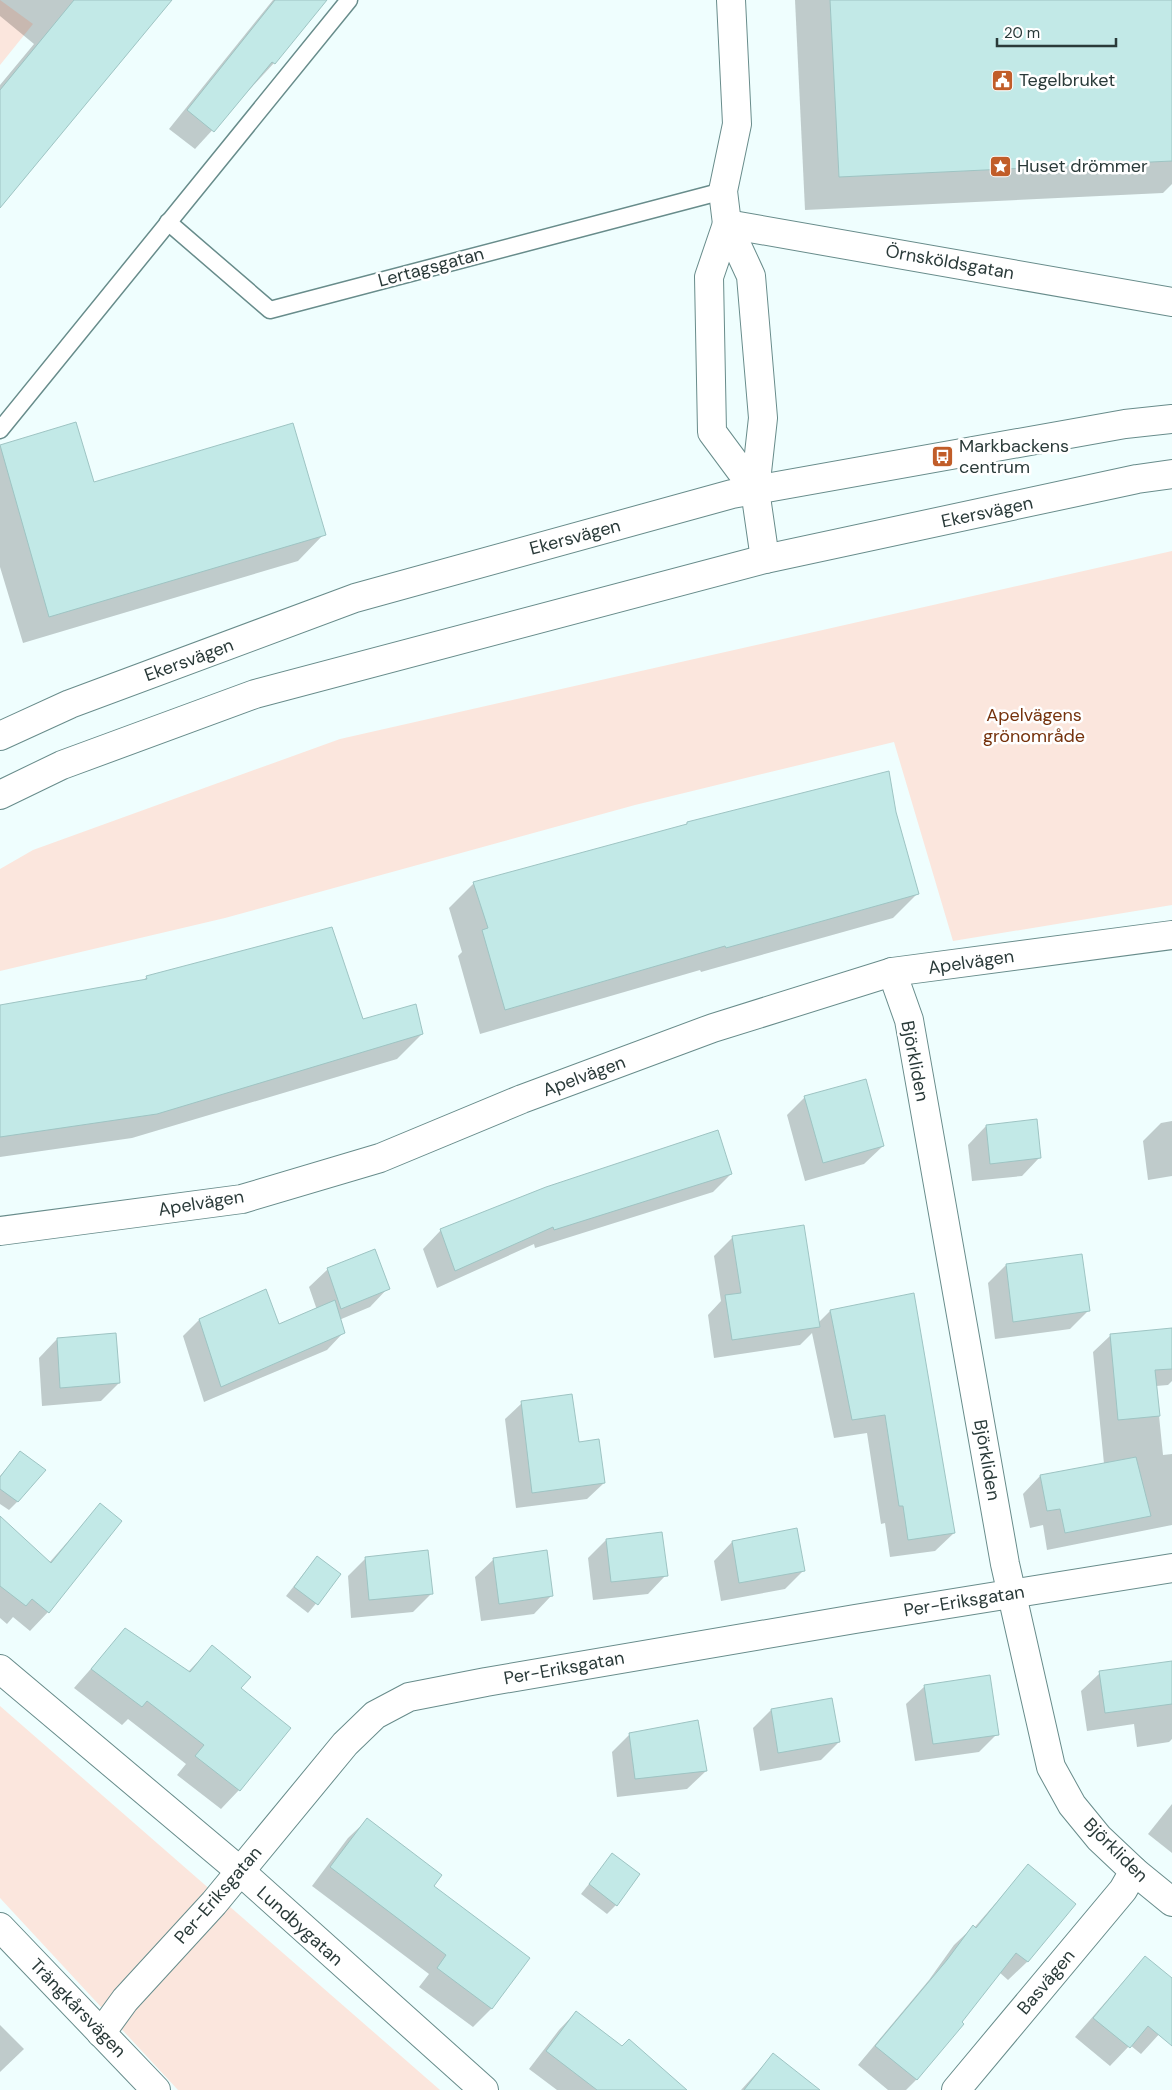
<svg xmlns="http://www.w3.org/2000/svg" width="1172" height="2090" font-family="'DM Sans',sans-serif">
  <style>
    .green { fill: #fbe6dd }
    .shadow { fill: #0003 }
    .building { fill: #c2e9e7; stroke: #9ec4c3 }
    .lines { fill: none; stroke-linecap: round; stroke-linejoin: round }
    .lane-casing { stroke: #688c8b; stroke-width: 19 }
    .street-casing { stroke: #688c8b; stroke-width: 30 }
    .secondary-casing { stroke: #688c8b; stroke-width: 30 }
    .lane { stroke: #fff; stroke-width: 16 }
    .street { stroke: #fff; stroke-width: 28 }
    .secondary { stroke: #fff; stroke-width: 28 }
    .labels { text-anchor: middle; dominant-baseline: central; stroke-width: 5; stroke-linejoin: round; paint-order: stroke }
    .poi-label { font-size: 18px; fill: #2a3a39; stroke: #fff; text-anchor: start }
    .street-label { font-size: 18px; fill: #2a3a39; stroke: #fff }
    .park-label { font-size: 18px; fill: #75320c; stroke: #fff }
  </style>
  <rect width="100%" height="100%" fill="#effefe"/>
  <g class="green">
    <path d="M 0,0 L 33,24 L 0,65 Z"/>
    <path d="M 1172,551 L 1172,905 L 953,941 L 894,742 L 635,805 L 225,918 L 0,971 L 0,869 L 33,850 L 340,739 Z"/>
    <path d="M 0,1706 L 440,2090 L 178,2090 L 0,1898 Z"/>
  </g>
  <g class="shadow">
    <path d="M 0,0 L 164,0 L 0,206 L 0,85 L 34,44 L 0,16 Z"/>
    <path d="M 273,0 L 326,0 L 274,63 L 195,149 L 169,129 Z"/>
    <path d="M 795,0 L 1172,0 L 1172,184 L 1163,193 L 805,210 Z"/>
    <path d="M 75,424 L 93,484 L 324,534 L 298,561 L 23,643 L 0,567 L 0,446 Z"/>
    <path d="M 895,812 L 918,893 L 893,918 L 701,972 L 700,970 L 480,1034 L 458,956 L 462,952 L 449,908 L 474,883 L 685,826 L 687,823 Z"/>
    <path d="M 147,977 L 362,1020 L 422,1034 L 397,1059 L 132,1138 L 0,1157 L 0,1006 L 142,981 Z"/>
    <path d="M 805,1097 L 883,1146 L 864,1164 L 805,1181 L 787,1115 Z"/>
    <path d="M 1172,1121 L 1172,1176 L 1148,1180 L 1143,1141 L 1161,1123 Z"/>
    <path d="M 986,1126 L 1040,1157 L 1022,1176 L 972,1181 L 968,1145 Z"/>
    <path d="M 731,1174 L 713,1192 L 535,1248 L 534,1244 L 437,1288 L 423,1249 L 441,1230 Z"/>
    <path d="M 733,1237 L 818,1323 L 830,1311 L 913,1295 L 954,1533 L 935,1551 L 890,1557 L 885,1523 L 881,1524 L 867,1433 L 834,1438 L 812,1333 L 800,1345 L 714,1358 L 708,1315 L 721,1301 L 714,1256 Z"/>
    <path d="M 1006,1265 L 1088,1311 L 1070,1329 L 995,1339 L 988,1283 Z"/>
    <path d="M 328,1269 L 388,1288 L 370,1307 L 339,1320 L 343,1333 L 327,1350 L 204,1402 L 183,1336 L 199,1320 L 279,1326 L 317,1310 L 309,1287 Z"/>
    <path d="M 1172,1329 L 1172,1381 L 1168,1385 L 1156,1386 L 1163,1455 L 1172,1454 L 1172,1525 L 1047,1550 L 1043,1525 L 1030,1528 L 1023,1494 L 1040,1476 L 1104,1464 L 1093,1352 L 1111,1335 Z"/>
    <path d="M 57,1339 L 119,1383 L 101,1401 L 42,1406 L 39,1358 Z"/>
    <path d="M 522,1403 L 604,1483 L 587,1499 L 516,1508 L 505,1419 Z"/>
    <path d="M 20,1453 L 18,1501 L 9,1510 L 0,1504 L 0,1476 Z"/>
    <path d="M 100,1505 L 48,1612 L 30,1631 L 13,1617 L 7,1624 L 0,1618 L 0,1543 L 49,1563 Z"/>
    <path d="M 606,1540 L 666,1575 L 648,1594 L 593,1600 L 588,1558 Z"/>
    <path d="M 732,1542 L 803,1571 L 785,1589 L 721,1601 L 714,1561 Z"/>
    <path d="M 317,1557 L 340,1575 L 308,1613 L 286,1596 Z"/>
    <path d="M 366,1558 L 431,1594 L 413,1612 L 351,1618 L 348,1576 Z"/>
    <path d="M 494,1559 L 552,1595 L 534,1614 L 481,1621 L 475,1577 Z"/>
    <path d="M 125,1630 L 188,1672 L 213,1646 L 239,1689 L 239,1790 L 221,1809 L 177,1775 L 186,1764 L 128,1719 L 122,1725 L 74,1688 Z"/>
    <path d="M 1172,1662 L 1172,1739 L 1169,1742 L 1137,1747 L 1134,1724 L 1087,1731 L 1081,1691 L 1100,1673 Z"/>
    <path d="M 925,1686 L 997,1734 L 979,1752 L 915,1761 L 906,1704 Z"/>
    <path d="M 771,1710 L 839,1742 L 821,1760 L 760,1771 L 753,1728 Z"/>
    <path d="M 630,1734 L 706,1771 L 687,1789 L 617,1797 L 612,1752 Z"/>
    <path d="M 1172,1804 L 1172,1853 L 1148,1834 Z"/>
    <path d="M 367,1820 L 432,1887 L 529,1958 L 491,2009 L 473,2027 L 419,1987 L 429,1974 L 312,1886 L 348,1838 Z"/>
    <path d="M 612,1855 L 616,1905 L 607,1914 L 581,1894 Z"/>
    <path d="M 1028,1866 L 1074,1904 L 1027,1962 L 1008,1980 L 999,1972 L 960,2022 L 962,2024 L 916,2080 L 906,2090 L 888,2090 L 858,2065 L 929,1980 L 954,1945 L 973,1927 L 974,1928 Z"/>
    <path d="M 1145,1957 L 1172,1980 L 1172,2020 L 1141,2054 L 1130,2045 L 1110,2066 L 1075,2037 Z"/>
    <path d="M 576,2012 L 622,2048 L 685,2090 L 557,2090 L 529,2069 L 559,2030 Z"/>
    <path d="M 0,2025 L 24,2049 L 0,2072 Z"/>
    <path d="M 773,2055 L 818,2090 L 741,2090 Z"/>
  </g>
  <g class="building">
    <path d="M 74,0 L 172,0 L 0,208 L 0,90 Z"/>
    <path d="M 275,0 L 327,0 L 275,64 L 272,62 L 214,132 L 187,110 Z"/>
    <path d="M 830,0 L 1172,0 L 1172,161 L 839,177 Z"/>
    <path d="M 76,422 L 94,482 L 293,423 L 326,535 L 49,617 L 0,445 Z"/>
    <path d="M 889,771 L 896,812 L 919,894 L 726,948 L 725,946 L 505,1010 L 482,930 L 488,928 L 473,882 L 687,824 L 687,822 Z"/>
    <path d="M 332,927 L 363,1019 L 416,1004 L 423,1034 L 157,1114 L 0,1137 L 0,1005 L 147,979 L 146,976 Z"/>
    <path d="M 866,1079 L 884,1146 L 823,1163 L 804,1096 Z"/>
    <path d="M 1037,1119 L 1041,1158 L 990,1164 L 986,1125 Z"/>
    <path d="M 718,1130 L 732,1174 L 554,1230 L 553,1227 L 455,1271 L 440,1229 L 546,1187 Z"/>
    <path d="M 804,1225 L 820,1327 L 732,1340 L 725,1295 L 741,1293 L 732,1236 Z"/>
    <path d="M 375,1249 L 390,1289 L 341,1309 L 327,1268 Z"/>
    <path d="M 1082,1254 L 1090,1311 L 1013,1322 L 1006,1264 Z"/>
    <path d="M 266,1289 L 279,1324 L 335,1300 L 345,1333 L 221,1387 L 199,1319 Z"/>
    <path d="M 914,1293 L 955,1533 L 908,1540 L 903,1506 L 899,1506 L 885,1415 L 852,1420 L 830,1310 Z"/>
    <path d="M 1172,1328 L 1172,1369 L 1155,1370 L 1160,1416 L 1118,1420 L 1110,1334 Z"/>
    <path d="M 116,1333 L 120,1383 L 60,1388 L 57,1338 Z"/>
    <path d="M 572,1394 L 579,1442 L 599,1439 L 605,1483 L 532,1493 L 521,1401 Z"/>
    <path d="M 20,1451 L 46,1470 L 18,1502 L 0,1489 L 0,1477 Z"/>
    <path d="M 1136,1457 L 1151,1516 L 1065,1533 L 1060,1509 L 1047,1511 L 1040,1475 Z"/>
    <path d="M 100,1503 L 122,1521 L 49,1613 L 32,1599 L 26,1606 L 0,1586 L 0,1516 L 51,1563 Z"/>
    <path d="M 797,1528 L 805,1571 L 739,1583 L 732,1541 Z"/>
    <path d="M 662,1532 L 668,1576 L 611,1582 L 606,1539 Z"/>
    <path d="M 428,1550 L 433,1594 L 369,1600 L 365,1557 Z"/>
    <path d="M 547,1550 L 553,1596 L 499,1604 L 493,1558 Z"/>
    <path d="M 317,1556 L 341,1574 L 318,1605 L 294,1587 Z"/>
    <path d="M 125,1628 L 190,1672 L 212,1645 L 251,1677 L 241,1688 L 291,1728 L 240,1791 L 195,1756 L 204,1745 L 147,1701 L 142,1707 L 91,1669 Z"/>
    <path d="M 1172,1661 L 1172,1704 L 1105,1713 L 1099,1671 Z"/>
    <path d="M 990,1675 L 999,1735 L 933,1744 L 924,1685 Z"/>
    <path d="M 832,1698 L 840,1742 L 778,1753 L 771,1709 Z"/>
    <path d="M 698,1720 L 707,1771 L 635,1779 L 629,1733 Z"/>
    <path d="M 367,1818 L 442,1875 L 434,1886 L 530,1958 L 492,2009 L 437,1968 L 446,1955 L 330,1867 Z"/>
    <path d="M 612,1853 L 640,1874 L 617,1906 L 589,1884 Z"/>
    <path d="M 1028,1864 L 1076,1904 L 1028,1962 L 1016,1953 L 962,2022 L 964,2024 L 917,2080 L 875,2046 L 947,1960 L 973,1925 L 976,1928 Z"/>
    <path d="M 1145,1956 L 1172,1978 L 1172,2046 L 1148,2026 L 1130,2048 L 1093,2018 Z"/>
    <path d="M 576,2011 L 622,2046 L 629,2039 L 687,2090 L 597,2090 L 546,2051 Z"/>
    <path d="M 773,2053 L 820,2090 L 744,2090 Z"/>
  </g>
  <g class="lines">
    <defs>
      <g id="lane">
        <path d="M 168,222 L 270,310 L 723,191"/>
        <path d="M 0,430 L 349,0"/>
      </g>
      <g id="street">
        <path d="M 731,0 L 737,124 L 723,191 L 727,224 L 751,276 L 763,418 L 755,490"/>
        <path d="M 727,224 L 1172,302"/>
        <path d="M 727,224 L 709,277 L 712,432 L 755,490"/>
        <path d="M 892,972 L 909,1020 L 1005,1564 L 1051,1767 L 1072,1805 L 1099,1838 L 1134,1871 L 1172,1902"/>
        <path d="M 0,1231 L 242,1199 L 380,1158 L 522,1099 L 713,1028 L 892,972 L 1172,935"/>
        <path d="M 0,1669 L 240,1871 L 484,2090"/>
        <path d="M 0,1927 L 156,2090"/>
        <path d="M 101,2033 L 125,2000 L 214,1903 L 345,1744 L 375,1715 L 409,1697 L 486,1682 L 855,1619 L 1172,1568"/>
        <path d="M 956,2090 L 1123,1890 L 1134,1871"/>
      </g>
      <g id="secondary">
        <path d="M 755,490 L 765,559"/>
        <path d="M 0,736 L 70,704 L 355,598 L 732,494 L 1125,424 L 1172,419"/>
        <path d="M 0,795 L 62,765 L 255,694 L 765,559 L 1137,479 L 1172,474"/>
      </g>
    </defs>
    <use href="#lane" class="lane-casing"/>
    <use href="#street" class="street-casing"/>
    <use href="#secondary" class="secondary-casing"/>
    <use href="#lane" class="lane"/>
    <use href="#street" class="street"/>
    <use href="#secondary" class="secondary"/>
  </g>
  <defs>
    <symbol id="civic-square" viewBox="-11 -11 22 22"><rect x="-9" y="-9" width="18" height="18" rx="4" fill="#c15d29" stroke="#fff"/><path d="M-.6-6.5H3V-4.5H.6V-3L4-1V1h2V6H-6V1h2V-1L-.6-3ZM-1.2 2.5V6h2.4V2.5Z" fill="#fff"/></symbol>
    <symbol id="sight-square" viewBox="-11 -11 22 22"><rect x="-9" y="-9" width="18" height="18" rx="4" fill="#c15d29" stroke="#fff"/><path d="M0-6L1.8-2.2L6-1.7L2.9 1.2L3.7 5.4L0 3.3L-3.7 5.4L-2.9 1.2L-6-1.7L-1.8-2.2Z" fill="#fff"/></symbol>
    <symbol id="bus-square" viewBox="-11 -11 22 22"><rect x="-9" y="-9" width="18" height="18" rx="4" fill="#c15d29" stroke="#fff"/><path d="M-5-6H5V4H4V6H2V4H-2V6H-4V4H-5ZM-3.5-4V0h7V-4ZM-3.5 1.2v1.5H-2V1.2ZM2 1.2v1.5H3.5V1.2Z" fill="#fff"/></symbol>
  </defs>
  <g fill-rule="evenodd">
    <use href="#civic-square" x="990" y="68" width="25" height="25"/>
    <use href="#sight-square" x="988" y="154" width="25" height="25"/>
    <use href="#bus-square" x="930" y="444" width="25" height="25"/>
  </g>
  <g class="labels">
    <g class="poi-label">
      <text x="1019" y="80">Tegelbruket</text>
      <text x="1017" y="166">Huset drömmer</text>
      <text x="959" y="446">Markbackens<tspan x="959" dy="21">centrum</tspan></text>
    </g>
    <g class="street-label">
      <text transform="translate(950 262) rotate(10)">Örnsköldsgatan</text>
      <text transform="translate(431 267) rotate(-15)">Lertagsgatan</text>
      <text transform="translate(987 512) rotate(-12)">Ekersvägen</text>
      <text transform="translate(575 537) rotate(-15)">Ekersvägen</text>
      <text transform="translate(189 660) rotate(-20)">Ekersvägen</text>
      <text transform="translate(971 962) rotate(-8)">Apelvägen</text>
      <text transform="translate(915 1061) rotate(79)">Björkliden</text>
      <text transform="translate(584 1076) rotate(-20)">Apelvägen</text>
      <text transform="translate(201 1203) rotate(-9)">Apelvägen</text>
      <text transform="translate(987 1460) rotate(80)">Björkliden</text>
      <text transform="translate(964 1601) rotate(-9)">Per-Eriksgatan</text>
      <text transform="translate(564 1668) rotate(-10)">Per-Eriksgatan</text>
      <text transform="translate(1116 1850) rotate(45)">Björkliden</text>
      <text transform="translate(218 1895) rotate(-49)">Per-Eriksgatan</text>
      <text transform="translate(300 1926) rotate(42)">Lundbygatan</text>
      <text transform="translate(1046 1982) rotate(-50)">Basvägen</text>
      <text transform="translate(78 2008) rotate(46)">Trängkårsvägen</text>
    </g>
    <g class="park-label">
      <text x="1034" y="715">Apelvägens<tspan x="1034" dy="21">grönområde</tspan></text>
    </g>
  </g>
  <path d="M997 38v8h119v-8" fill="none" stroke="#2a3a39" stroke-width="2.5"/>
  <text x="1004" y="38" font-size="15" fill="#2a3a39" stroke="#ffffff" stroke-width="4" paint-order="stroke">20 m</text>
</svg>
